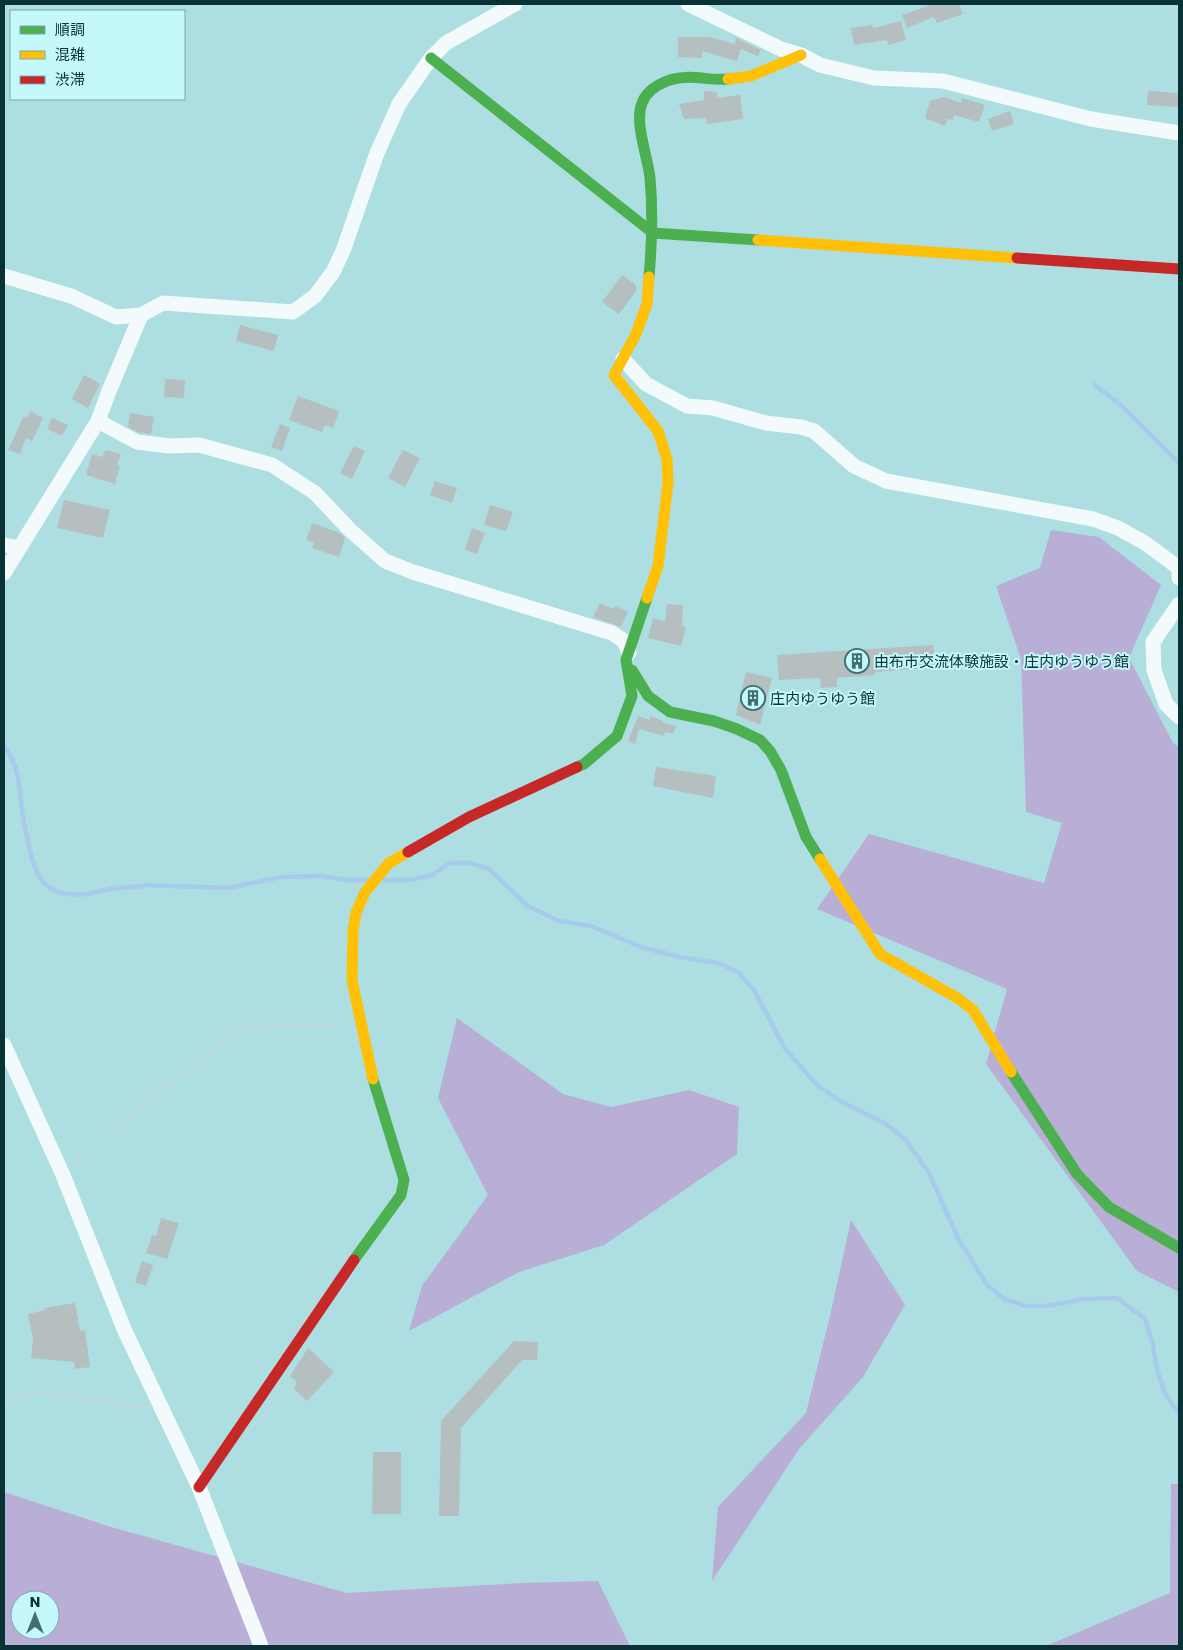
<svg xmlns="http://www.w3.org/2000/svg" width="1183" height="1650" font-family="Poppins,'Noto Sans JP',sans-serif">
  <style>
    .forest { fill: #b9aed6; fill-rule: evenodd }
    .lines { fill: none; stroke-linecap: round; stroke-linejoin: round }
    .stream { stroke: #a8caec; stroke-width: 4.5 }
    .building { fill: #b6bfc0 }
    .path { stroke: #c7d8da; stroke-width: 2.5; stroke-dasharray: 5 2.5; stroke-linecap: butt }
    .street { stroke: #f3fafb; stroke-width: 15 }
    .fast { stroke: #4caf50; stroke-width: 11 }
    .slow { stroke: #ffc107; stroke-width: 11 }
    .jam { stroke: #c62828; stroke-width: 11 }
    .labels { text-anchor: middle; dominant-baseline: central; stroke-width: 4; stroke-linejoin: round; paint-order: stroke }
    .poi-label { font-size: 15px; fill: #093235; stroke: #c4f8fb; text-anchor: start }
  </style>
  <rect width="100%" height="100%" fill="#acdee2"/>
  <g class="forest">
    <path d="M 1051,530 L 1099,537 L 1161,585 L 1129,658 L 1173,743 L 1179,747 L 1179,1292 L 1137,1271 L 986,1064 L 1007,989 L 817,909 L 869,834 L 1044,883 L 1062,823 L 1026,812 L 1021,659 L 996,586 L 1040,568 Z"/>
    <path d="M 457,1018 L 563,1094 L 611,1107 L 689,1090 L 739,1107 L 737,1154 L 604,1245 L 519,1272 L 409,1331 L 422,1286 L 488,1195 L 438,1098 Z"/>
    <path d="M 851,1220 L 905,1305 L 863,1377 L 799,1449 L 712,1581 L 718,1507 L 806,1413 L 830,1316 Z"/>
    <path d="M 1171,1484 L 1179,1484 L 1179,1646 L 1046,1646 L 1170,1593 Z"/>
    <path d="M 4,1492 L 111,1527 L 347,1593 L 521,1583 L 598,1581 L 630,1646 L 4,1645 ZM 20,1600 L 50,1600 L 50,1630 L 20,1630 Z"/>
  </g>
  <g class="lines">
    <g class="stream">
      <path d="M 1095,385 L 1123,407 L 1179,463"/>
      <path d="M 4,746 C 19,764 20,789 22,811 C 23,821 26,831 28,841 C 35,878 44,898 86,894 C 96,893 106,889 116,888 C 126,887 136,888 146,885 L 228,888 L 281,877 L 322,876 L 346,880 L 367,880"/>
      <path d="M 385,880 L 410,880 L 432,875 L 450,863 L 470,863 L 489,869 L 528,906 L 559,921 L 591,926 L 641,947 L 679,957 L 718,963 L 738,972 L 754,990 L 784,1047 L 816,1084 L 840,1101 L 884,1123 L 905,1139 L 929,1173 L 959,1240 L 987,1285 L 1004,1299 L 1026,1306 L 1047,1306 L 1084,1299 L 1117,1298 L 1145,1319 L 1152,1341 L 1157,1369 L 1165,1394 L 1179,1413"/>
    </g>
  </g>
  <g class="building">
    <path d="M 933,4 L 959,4 L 963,14 L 937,23 L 934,17 L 907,28 L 902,15 Z"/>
    <path d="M 901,21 L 906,40 L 888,45 L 887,40 L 854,45 L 851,28 L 872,25 L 873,28 Z"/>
    <path d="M 678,37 L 709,37 L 735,44 L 736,38 L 761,50 L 758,56 L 741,49 L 737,61 L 702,51 L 702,58 L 678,57 Z"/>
    <path d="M 704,91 L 717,92 L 717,98 L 740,95 L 743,119 L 707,124 L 706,118 L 684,119 L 679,104 L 704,100 Z"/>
    <path d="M 1148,91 L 1179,93 L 1179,107 L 1147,105 Z"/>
    <path d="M 944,97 L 961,103 L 962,98 L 985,105 L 979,122 L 954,115 L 953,120 L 948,119 L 945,126 L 925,118 L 930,101 Z"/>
    <path d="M 1010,111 L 1014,124 L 992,131 L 988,119 Z"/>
    <path d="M 622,275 L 636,285 L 636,291 L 619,314 L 602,302 Z"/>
    <path d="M 240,325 L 278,335 L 274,351 L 236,341 Z"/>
    <path d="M 84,375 L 100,384 L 88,408 L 72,399 Z"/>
    <path d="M 165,379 L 185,380 L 184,398 L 164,397 Z"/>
    <path d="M 298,396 L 339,411 L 333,428 L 325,425 L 322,432 L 289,420 Z"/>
    <path d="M 30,411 L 43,418 L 32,441 L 26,438 L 20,454 L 8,450 L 24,416 L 27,418 Z"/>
    <path d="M 130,413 L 154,417 L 151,434 L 138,432 L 128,427 Z"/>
    <path d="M 52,418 L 68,425 L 62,436 L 47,429 Z"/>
    <path d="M 280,424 L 290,428 L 282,451 L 271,447 Z"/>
    <path d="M 354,446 L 365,451 L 352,479 L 340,473 Z"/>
    <path d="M 105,450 L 121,454 L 117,465 L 120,466 L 115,484 L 86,475 L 92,454 L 103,457 Z"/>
    <path d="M 403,450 L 420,458 L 405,487 L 388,478 Z"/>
    <path d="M 435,481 L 457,488 L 452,503 L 430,495 Z"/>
    <path d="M 64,500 L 110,510 L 103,538 L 57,528 Z"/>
    <path d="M 490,505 L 513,512 L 506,531 L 484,525 Z"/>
    <path d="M 312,523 L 340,533 L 345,538 L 339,557 L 312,548 L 314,543 L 306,540 Z"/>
    <path d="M 472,528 L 485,533 L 477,554 L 465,550 Z"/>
    <path d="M 600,603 L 613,609 L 615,606 L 628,612 L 621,627 L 593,617 Z"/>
    <path d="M 667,604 L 683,605 L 682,626 L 686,627 L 681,646 L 648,638 L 653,618 L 665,622 Z"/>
    <path d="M 933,645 L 937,667 L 875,672 L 875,675 L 837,678 L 837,687 L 821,688 L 820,678 L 779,680 L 777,655 Z"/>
    <path d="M 746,672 L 772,678 L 760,725 L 736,715 Z"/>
    <path d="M 638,716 L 649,720 L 650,716 L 657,718 L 667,724 L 676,726 L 673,734 L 665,732 L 664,736 L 639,729 L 635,744 L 628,741 Z"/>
    <path d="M 656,767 L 716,776 L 713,798 L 653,786 Z"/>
    <path d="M 161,1218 L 179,1223 L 167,1259 L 146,1253 L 152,1235 L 156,1236 Z"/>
    <path d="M 142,1261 L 153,1265 L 146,1286 L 135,1282 Z"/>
    <path d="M 75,1303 L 80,1331 L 85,1330 L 90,1367 L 75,1369 L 74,1362 L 31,1358 L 33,1338 L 28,1314 L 45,1310 L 44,1308 Z"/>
    <path d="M 514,1341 L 538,1342 L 537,1360 L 522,1360 L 461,1428 L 459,1516 L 439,1516 L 441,1421 Z"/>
    <path d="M 308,1348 L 334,1372 L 307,1401 L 294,1389 L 297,1382 L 290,1376 Z"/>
    <path d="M 373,1452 L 401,1452 L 401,1514 L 372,1514 Z"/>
  </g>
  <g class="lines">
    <g class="path">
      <path d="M 73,1165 L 100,1138 L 237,1032 L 265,1025 L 330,1025 L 344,1028"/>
      <path d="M 4,1403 L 17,1396 L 41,1392 L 147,1408"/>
    </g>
    <g class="street">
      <path d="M 688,4 L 781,49 L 801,55 L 820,65 L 874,78 L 943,81 L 1091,119 L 1179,133"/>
      <path d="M 4,276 L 71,296 L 116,317 L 141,315 L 163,303 L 293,312 L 315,296 L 333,272 L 343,251 L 377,153 L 399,104 L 431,58 L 446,43 L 515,4"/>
      <path d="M 623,359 L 646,384 L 687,406 L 713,408 L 766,423 L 801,427 L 814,431 L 854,466 L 886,481 L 1093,519 L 1118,528 L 1145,543 L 1179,568 L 1179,578"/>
      <path d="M 98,421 L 137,442 L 170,446 L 199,445 L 272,465 L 315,493 L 350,530 L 385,561 L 413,572 L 612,633 L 624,641 L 629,653"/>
      <path d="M 4,545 L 19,548"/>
      <path d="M 4,573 L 98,421 L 109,391 L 141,315"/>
      <path d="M 1179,604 L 1153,642 L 1154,670 L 1166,704 L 1179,717"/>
      <path d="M 4,1045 L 63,1175 L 124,1329 L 199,1487 L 261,1646"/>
    </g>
    <g class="fast">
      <path d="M 431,58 L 653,233 L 758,240"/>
      <path d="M 649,277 C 652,243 653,211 650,178 C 648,157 634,123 642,103 C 646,92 657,85 667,81 C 686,73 709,81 728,79"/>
      <path d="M 632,670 L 648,696 L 670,712 L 714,721 L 737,729 L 760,740 L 770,751 L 781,770 L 806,837 L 820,859"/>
      <path d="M 577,767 L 584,764 L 617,736 L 632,696 L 626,660 L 647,598"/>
      <path d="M 1011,1072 L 1077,1174 L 1109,1207 L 1179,1248"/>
      <path d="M 354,1260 L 401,1195 L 404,1180 L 373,1079"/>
    </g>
    <g class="slow">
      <path d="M 728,79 L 751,76 L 801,55"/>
      <path d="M 758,240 L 1017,258"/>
      <path d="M 647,598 L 658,566 L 668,483 L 667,459 L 658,431 L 614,375 L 636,334 L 647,304 L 649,277"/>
      <path d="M 820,859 L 880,954 L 959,999 L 973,1010 L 1011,1072"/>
      <path d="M 373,1079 L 352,980 L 353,931 L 356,913 L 365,892 L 389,863 L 408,852"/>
    </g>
    <g class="jam">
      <path d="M 1017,258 L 1179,269"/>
      <path d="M 408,852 L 469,817 L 577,767"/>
      <path d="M 199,1487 L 354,1260"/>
    </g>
  </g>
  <defs>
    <symbol id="building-ring" viewBox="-11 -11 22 22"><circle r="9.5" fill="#c4f8fb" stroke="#426e72" stroke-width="1.5"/><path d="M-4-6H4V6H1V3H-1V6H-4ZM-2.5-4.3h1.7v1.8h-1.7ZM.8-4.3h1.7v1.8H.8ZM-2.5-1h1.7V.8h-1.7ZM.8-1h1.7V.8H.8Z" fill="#426e72"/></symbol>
  </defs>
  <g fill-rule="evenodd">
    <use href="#building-ring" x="843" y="647" width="28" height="28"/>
    <use href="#building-ring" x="739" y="684" width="28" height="28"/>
  </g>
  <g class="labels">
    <g class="poi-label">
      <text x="874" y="661">由布市交流体験施設・庄内ゆうゆう館</text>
      <text x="770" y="698">庄内ゆうゆう館</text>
    </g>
  </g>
  <rect width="1183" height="1650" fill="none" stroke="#093235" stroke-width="10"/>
  <rect x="10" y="10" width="175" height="90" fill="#c4f8fb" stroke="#79a9ac"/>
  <rect x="20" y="26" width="25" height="8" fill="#4caf50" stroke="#79a9ac"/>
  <text x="55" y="35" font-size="15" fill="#093235">順調</text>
  <rect x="20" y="51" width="25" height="8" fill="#ffc107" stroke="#79a9ac"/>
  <text x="55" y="60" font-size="15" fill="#093235">混雑</text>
  <rect x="20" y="76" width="25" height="8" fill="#c62828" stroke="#79a9ac"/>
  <text x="55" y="85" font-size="15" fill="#093235">渋滞</text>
  <g transform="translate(35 1615)"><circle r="24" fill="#c4f8fb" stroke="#79a9ac"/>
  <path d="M0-4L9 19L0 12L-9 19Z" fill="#426e72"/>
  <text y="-8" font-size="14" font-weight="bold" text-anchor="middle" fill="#093235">N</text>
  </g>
</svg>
